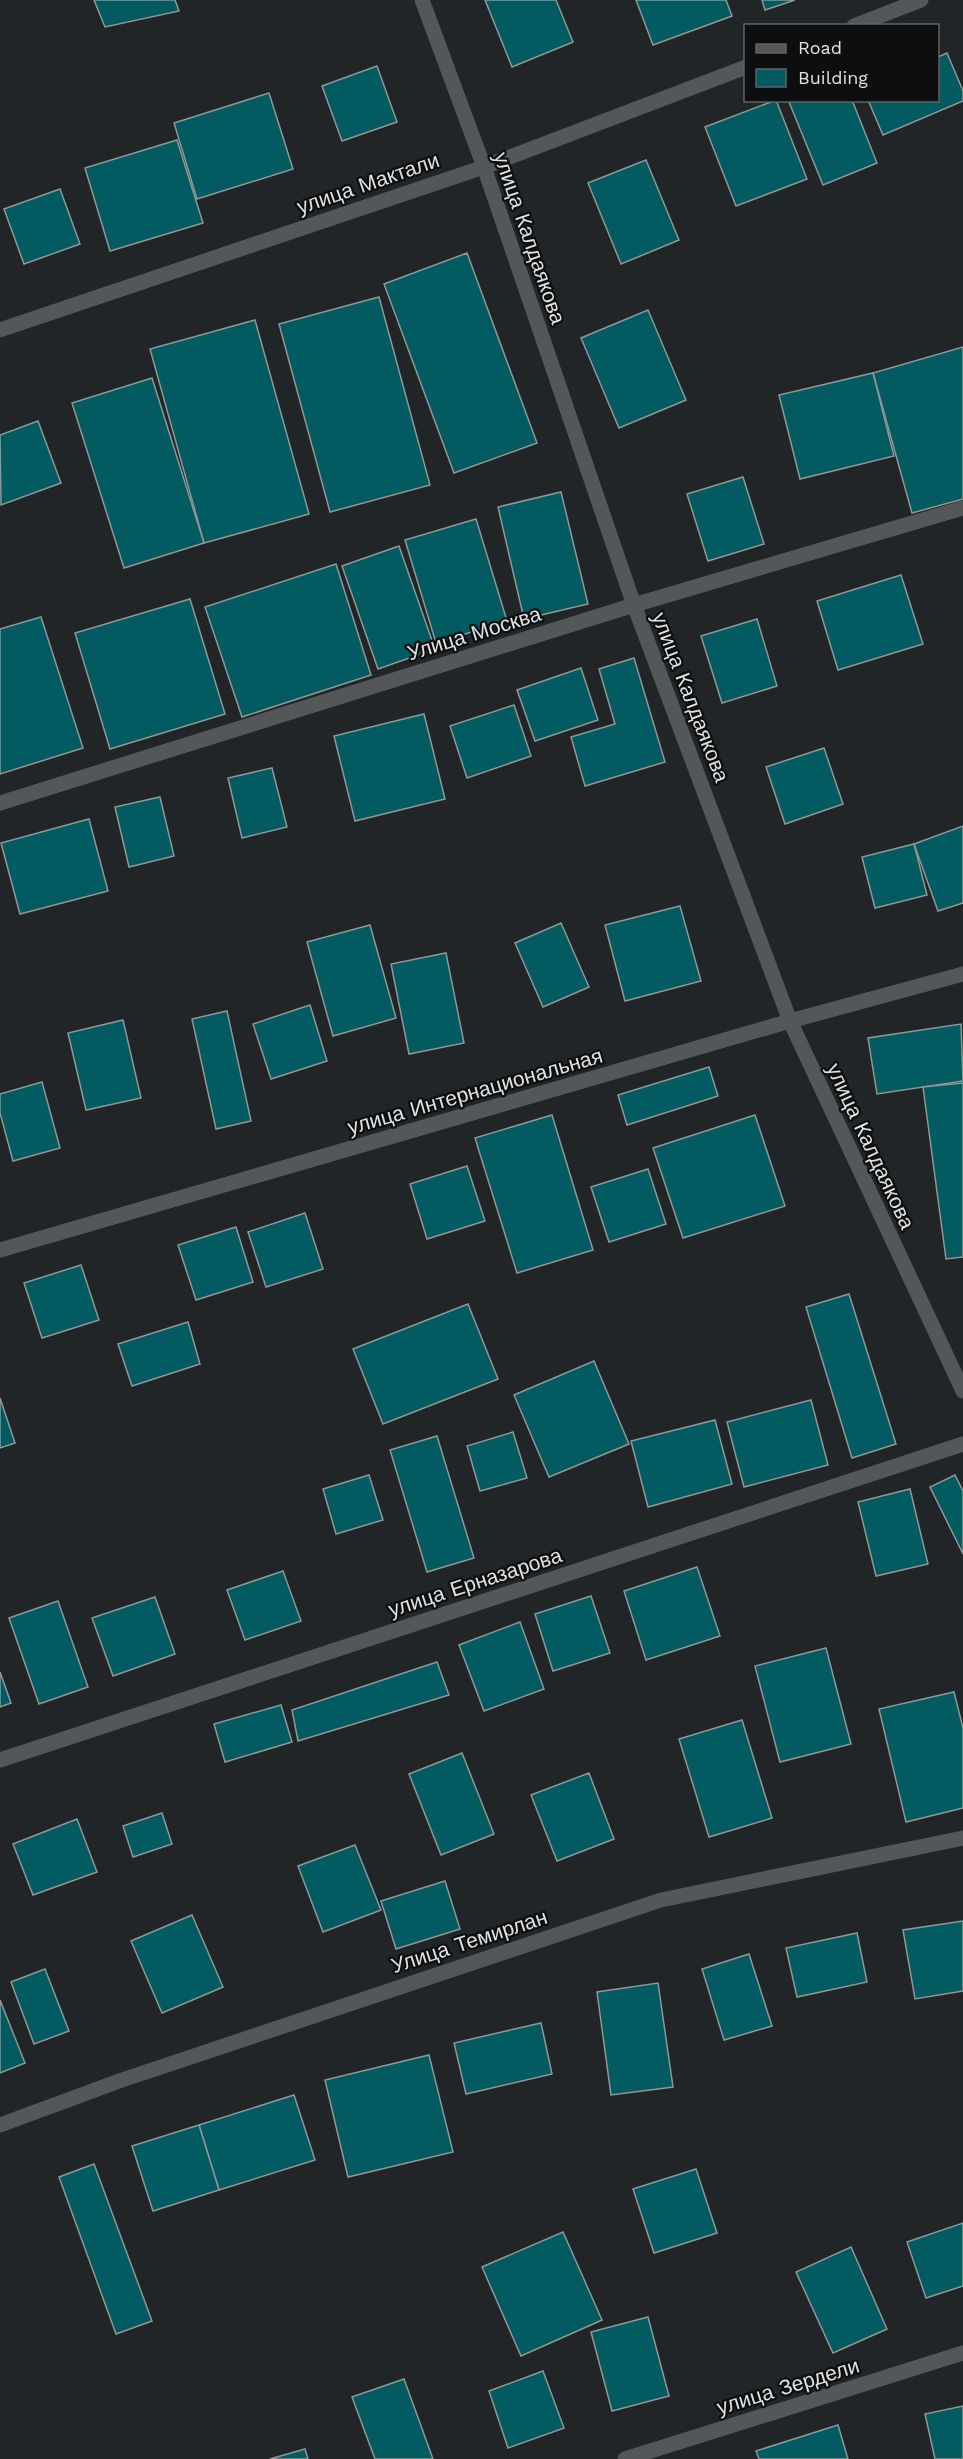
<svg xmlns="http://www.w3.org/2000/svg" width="963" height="2459" font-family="'Work Sans',sans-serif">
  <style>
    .building { fill: #015b60; stroke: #919696; stroke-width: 1.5 }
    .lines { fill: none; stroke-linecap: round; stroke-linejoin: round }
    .minor { stroke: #545759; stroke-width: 15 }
    .labels { text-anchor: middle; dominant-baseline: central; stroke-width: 4.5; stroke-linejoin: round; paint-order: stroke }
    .street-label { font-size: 21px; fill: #dfe1e3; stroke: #0c0e0f }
  </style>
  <rect width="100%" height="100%" fill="#222527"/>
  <g class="building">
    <path d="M 94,0 L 175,0 L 179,11 L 105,27 Z"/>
    <path d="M 485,0 L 556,0 L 573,42 L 512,67 Z"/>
    <path d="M 636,0 L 726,0 L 732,16 L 653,45 Z"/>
    <path d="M 762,0 L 795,0 L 765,10 Z"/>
    <path d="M 947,53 L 963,91 L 963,101 L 883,135 L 868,100 L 938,100 L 938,57 Z"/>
    <path d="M 377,66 L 397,122 L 342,141 L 322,86 Z"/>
    <path d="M 269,93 L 293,169 L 197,199 L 174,123 Z"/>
    <path d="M 776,100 L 807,179 L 736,206 L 705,127 Z"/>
    <path d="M 792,100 L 852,100 L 877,163 L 823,185 L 789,102 Z"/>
    <path d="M 177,140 L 203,223 L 110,251 L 85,168 Z"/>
    <path d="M 646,160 L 679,240 L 621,264 L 588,183 Z"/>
    <path d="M 60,189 L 80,244 L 24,264 L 4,209 Z"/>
    <path d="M 467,253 L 537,443 L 454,473 L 384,284 Z"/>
    <path d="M 379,297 L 430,485 L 330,512 L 279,324 Z"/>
    <path d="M 648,310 L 686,400 L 619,428 L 581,338 Z"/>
    <path d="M 255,320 L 309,514 L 204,543 L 150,349 Z"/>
    <path d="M 963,347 L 963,499 L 912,513 L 873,373 Z"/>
    <path d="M 873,373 L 894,456 L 800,479 L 779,395 Z"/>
    <path d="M 152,378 L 204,543 L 124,568 L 72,403 Z"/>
    <path d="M 38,421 L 61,483 L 1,505 L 0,435 Z"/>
    <path d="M 743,477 L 764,544 L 708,561 L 687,494 Z"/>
    <path d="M 561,492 L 588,604 L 524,619 L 498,507 Z"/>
    <path d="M 476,519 L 507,621 L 436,643 L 405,540 Z"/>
    <path d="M 399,546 L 435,649 L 378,669 L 342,566 Z"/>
    <path d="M 336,564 L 371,675 L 242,717 L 205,607 Z"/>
    <path d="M 901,575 L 923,644 L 838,670 L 817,601 Z"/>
    <path d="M 190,599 L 225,714 L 110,749 L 75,633 Z"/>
    <path d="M 41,617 L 83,748 L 0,774 L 0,629 Z"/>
    <path d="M 757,619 L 777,686 L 722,703 L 701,636 Z"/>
    <path d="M 634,658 L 665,762 L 585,786 L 571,737 L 615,724 L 599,669 Z"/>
    <path d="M 581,668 L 598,720 L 535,741 L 517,690 Z"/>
    <path d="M 514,705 L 531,756 L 467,778 L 450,726 Z"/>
    <path d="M 424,714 L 445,799 L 355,821 L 334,736 Z"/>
    <path d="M 824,748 L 843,804 L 785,824 L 766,767 Z"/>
    <path d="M 272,768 L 287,827 L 242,838 L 228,778 Z"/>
    <path d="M 160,797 L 174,856 L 129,867 L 115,807 Z"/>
    <path d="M 89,819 L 108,891 L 20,914 L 1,843 Z"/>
    <path d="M 963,826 L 963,903 L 938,911 L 914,844 Z"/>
    <path d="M 914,844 L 927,895 L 875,908 L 862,857 Z"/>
    <path d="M 680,906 L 701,981 L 625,1001 L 605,925 Z"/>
    <path d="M 561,923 L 589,987 L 543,1007 L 515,943 Z"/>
    <path d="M 370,925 L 396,1018 L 333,1036 L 307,942 Z"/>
    <path d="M 446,953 L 464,1043 L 409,1054 L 391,964 Z"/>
    <path d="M 310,1005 L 327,1061 L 271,1079 L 253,1024 Z"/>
    <path d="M 227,1011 L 251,1121 L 216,1129 L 192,1019 Z"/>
    <path d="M 123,1020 L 141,1098 L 86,1110 L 68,1033 Z"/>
    <path d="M 961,1024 L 963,1081 L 877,1094 L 868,1038 Z"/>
    <path d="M 709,1067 L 718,1096 L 627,1125 L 618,1095 Z"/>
    <path d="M 42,1082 L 60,1148 L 13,1161 L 0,1113 L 0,1094 Z"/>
    <path d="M 963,1083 L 963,1257 L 946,1259 L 923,1087 Z"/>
    <path d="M 552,1115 L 593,1250 L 517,1273 L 475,1138 Z"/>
    <path d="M 755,1115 L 785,1206 L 683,1238 L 653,1148 Z"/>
    <path d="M 467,1166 L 485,1221 L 427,1239 L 410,1184 Z"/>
    <path d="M 648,1169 L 666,1224 L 609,1242 L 591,1187 Z"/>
    <path d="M 305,1213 L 323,1269 L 266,1287 L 248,1232 Z"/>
    <path d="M 236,1227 L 253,1282 L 196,1300 L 178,1245 Z"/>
    <path d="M 81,1265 L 99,1320 L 42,1338 L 24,1283 Z"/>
    <path d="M 849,1294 L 896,1444 L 852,1458 L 806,1307 Z"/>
    <path d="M 468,1304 L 498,1379 L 383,1424 L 353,1349 Z"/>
    <path d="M 188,1322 L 200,1364 L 132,1386 L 118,1344 Z"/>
    <path d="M 594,1361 L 629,1444 L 549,1477 L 514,1395 Z"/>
    <path d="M 0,1398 L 15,1443 L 0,1448 Z"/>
    <path d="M 811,1400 L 828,1465 L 744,1487 L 727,1422 Z"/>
    <path d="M 715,1420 L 732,1484 L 648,1507 L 631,1441 Z"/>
    <path d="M 513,1432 L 527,1478 L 480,1491 L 467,1446 Z"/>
    <path d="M 437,1436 L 474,1558 L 427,1572 L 390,1450 Z"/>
    <path d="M 369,1475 L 383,1520 L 336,1534 L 323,1489 Z"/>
    <path d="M 955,1475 L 963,1491 L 963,1554 L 930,1487 Z"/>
    <path d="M 910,1489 L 928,1564 L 876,1576 L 858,1502 Z"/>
    <path d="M 697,1567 L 720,1636 L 646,1660 L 624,1591 Z"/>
    <path d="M 283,1571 L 301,1621 L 245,1640 L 227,1590 Z"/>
    <path d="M 591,1596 L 610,1653 L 553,1671 L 535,1614 Z"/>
    <path d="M 155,1597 L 175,1654 L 113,1676 L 92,1618 Z"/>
    <path d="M 58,1601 L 88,1687 L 39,1704 L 9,1618 Z"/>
    <path d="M 520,1622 L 544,1689 L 484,1711 L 459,1645 Z"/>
    <path d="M 826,1648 L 851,1744 L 780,1762 L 755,1666 Z"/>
    <path d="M 437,1662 L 449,1695 L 298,1741 L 292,1710 Z"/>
    <path d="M 0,1672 L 11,1703 L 0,1707 Z"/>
    <path d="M 954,1692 L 963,1728 L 963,1808 L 906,1822 L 879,1709 Z"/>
    <path d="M 281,1705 L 292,1742 L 225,1762 L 214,1724 Z"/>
    <path d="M 742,1720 L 772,1818 L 709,1837 L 679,1739 Z"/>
    <path d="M 462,1753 L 494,1834 L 441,1855 L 409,1774 Z"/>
    <path d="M 589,1773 L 614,1839 L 557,1861 L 531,1795 Z"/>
    <path d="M 162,1813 L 172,1844 L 133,1857 L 123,1826 Z"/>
    <path d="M 77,1819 L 97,1872 L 33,1895 L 13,1844 Z"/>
    <path d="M 355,1845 L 381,1910 L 323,1932 L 298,1866 Z"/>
    <path d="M 445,1881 L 460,1929 L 396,1949 L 381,1901 Z"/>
    <path d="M 192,1915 L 223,1987 L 162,2013 L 131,1941 Z"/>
    <path d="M 963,1921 L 963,1991 L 915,1999 L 903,1930 Z"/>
    <path d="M 857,1933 L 867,1982 L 797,1997 L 786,1948 Z"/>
    <path d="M 749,1954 L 772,2026 L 724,2040 L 702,1969 Z"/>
    <path d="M 45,1969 L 69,2031 L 34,2044 L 11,1982 Z"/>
    <path d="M 658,1983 L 673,2087 L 611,2095 L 597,1992 Z"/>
    <path d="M 0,2000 L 25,2063 L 0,2073 Z"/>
    <path d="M 541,2023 L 552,2074 L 466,2094 L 454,2043 Z"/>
    <path d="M 429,2055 L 453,2152 L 348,2177 L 325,2080 Z"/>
    <path d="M 294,2095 L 315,2160 L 219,2190 L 199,2125 Z"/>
    <path d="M 199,2125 L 219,2190 L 153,2211 L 132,2146 Z"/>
    <path d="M 94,2164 L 152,2321 L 116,2334 L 59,2177 Z"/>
    <path d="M 696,2169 L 717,2233 L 654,2253 L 633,2189 Z"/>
    <path d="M 963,2223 L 963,2286 L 926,2298 L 907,2242 Z"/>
    <path d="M 563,2232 L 602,2320 L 521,2356 L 482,2267 Z"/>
    <path d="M 851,2247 L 887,2329 L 833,2353 L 796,2272 Z"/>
    <path d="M 648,2317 L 669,2396 L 612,2411 L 591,2332 Z"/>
    <path d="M 543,2371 L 564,2428 L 508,2448 L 489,2391 Z"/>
    <path d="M 404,2379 L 433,2459 L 375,2459 L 352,2397 Z"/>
    <path d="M 963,2406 L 963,2459 L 935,2459 L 925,2414 Z"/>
    <path d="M 838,2425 L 848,2459 L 759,2459 L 756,2451 Z"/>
    <path d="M 305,2449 L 308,2459 L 270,2459 Z"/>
  </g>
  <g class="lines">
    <g class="minor">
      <path d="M 422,0 L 484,167 L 634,605 L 790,1021 L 963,1391"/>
      <path d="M 854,26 L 921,0"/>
      <path d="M 0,330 L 484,167 L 746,67"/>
      <path d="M 0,803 L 634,605 L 963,508"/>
      <path d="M 0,1250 L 790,1021 L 963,974"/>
      <path d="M 0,1760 L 963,1444"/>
      <path d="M 0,2125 L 122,2080 L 661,1900 L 963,1838"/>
      <path d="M 625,2459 L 963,2353"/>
    </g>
  </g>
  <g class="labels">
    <g class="street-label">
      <text transform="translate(368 183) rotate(-19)">улица Мактали</text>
      <text transform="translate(530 238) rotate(71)">улица Калдаякова</text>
      <text transform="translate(474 633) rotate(-17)">Улица Москва</text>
      <text transform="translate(691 697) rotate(69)">улица Калдаякова</text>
      <text transform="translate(475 1091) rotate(-16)">улица Интернациональная</text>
      <text transform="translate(871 1146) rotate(65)">улица Калдаякова</text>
      <text transform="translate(475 1582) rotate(-18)">улица Ерназарова</text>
      <text transform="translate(469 1941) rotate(-18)">Улица Темирлан</text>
      <text transform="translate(788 2386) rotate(-17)">улица Зердели</text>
    </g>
  </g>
  <rect x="744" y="24" width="195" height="78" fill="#0c0e0f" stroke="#606264" stroke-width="1.5"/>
  <rect x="756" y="44" width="30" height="9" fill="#545759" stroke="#606264" stroke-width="1.5"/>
  <text x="798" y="54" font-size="18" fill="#dfe1e3">Road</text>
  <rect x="756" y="69" width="30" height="18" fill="#015b60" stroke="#606264" stroke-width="1.5"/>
  <text x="798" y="84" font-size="18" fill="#dfe1e3">Building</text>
</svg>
